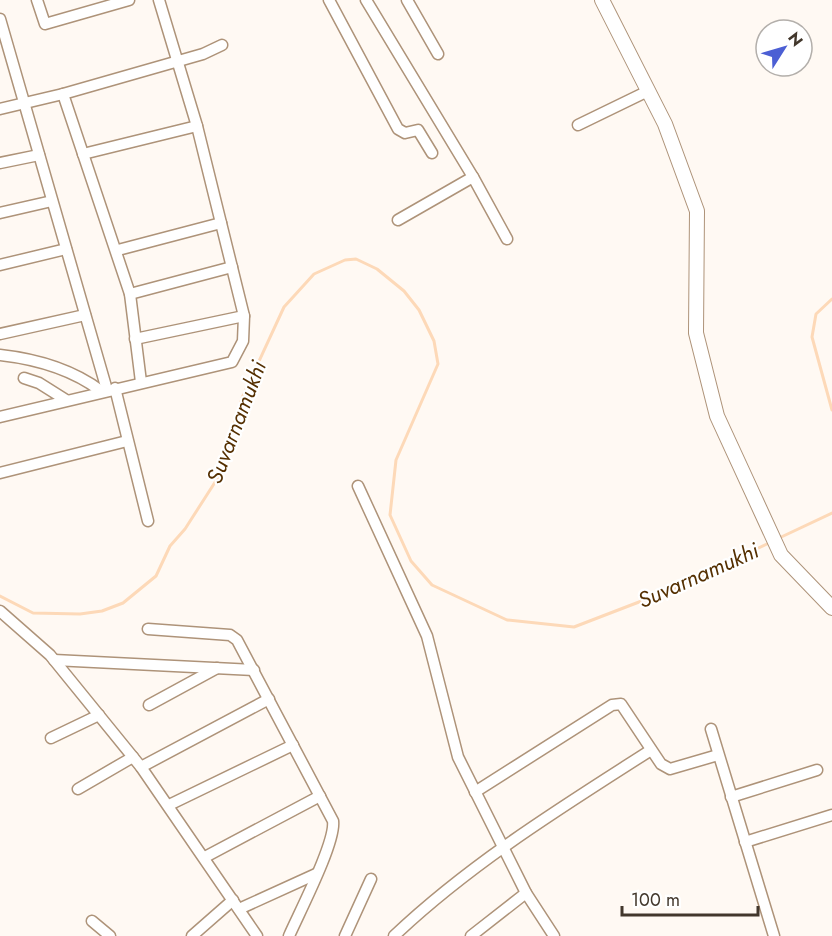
<svg xmlns="http://www.w3.org/2000/svg" width="832" height="936" font-family="Jost,sans-serif">
  <style>
    .lines { fill: none; stroke-linecap: round; stroke-linejoin: round }
    .stream { stroke: #fdd9b8; stroke-width: 3 }
    .street-casing { stroke: #ae9379; stroke-width: 13 }
    .secondary-casing { stroke: #ae9379; stroke-width: 16 }
    .street { stroke: #fff; stroke-width: 10 }
    .secondary { stroke: #fff; stroke-width: 14 }
    .labels { text-anchor: middle; dominant-baseline: central; stroke-width: 4.5; stroke-linejoin: round; paint-order: stroke }
    .water-label { font-size: 22px; font-style: italic; fill: #553002; stroke: #fff }
  </style>
  <rect width="100%" height="100%" fill="#fff9f3"/>
  <g class="lines">
    <g class="stream">
      <path d="M 832,299 L 816,314 L 812,337 L 832,410"/>
      <path d="M 777,539 L 832,513"/>
      <path d="M 0,596 L 33,613 L 80,614 L 102,611 L 123,603 L 156,576 L 170,546 L 185,529 L 219,476 L 242,398 L 284,307 L 314,274 L 345,260 L 356,259 L 377,269 L 404,291 L 419,310 L 434,341 L 438,364 L 396,460 L 390,515 L 411,561 L 432,585 L 507,620 L 574,627 L 678,587 L 771,542"/>
    </g>
    <defs>
      <g id="street">
        <path d="M 37,0 L 45,24 L 129,0"/>
        <path d="M 329,0 L 398,129 L 405,133 L 418,130 L 432,153"/>
        <path d="M 366,0 L 473,177 L 507,239"/>
        <path d="M 407,0 L 438,54"/>
        <path d="M 0,19 L 107,390"/>
        <path d="M 0,109 L 63,94"/>
        <path d="M 578,125 L 648,91"/>
        <path d="M 83,154 L 197,126"/>
        <path d="M 0,163 L 39,155"/>
        <path d="M 0,213 L 52,201"/>
        <path d="M 398,220 L 473,177"/>
        <path d="M 118,250 L 221,223"/>
        <path d="M 0,265 L 66,249"/>
        <path d="M 130,294 L 232,267"/>
        <path d="M 0,334 L 85,315"/>
        <path d="M 135,339 L 244,316"/>
        <path d="M 0,355 C 36,359 73,370 101,391"/>
        <path d="M 24,378 L 39,383 L 66,400"/>
        <path d="M 141,382 L 130,294 L 63,94 L 203,54 L 222,45"/>
        <path d="M 115,388 L 148,521"/>
        <path d="M 0,417 L 232,362 L 243,341 L 244,316 L 197,126 L 159,0"/>
        <path d="M 0,473 L 127,441"/>
        <path d="M 358,486 L 427,636 L 458,757 L 526,893 L 554,936"/>
        <path d="M 0,611 L 50,655 L 141,767 L 257,936"/>
        <path d="M 148,629 L 230,635 L 237,640 L 333,821 C 336,842 299,913 289,936"/>
        <path d="M 54,660 L 254,670"/>
        <path d="M 149,705 L 217,668"/>
        <path d="M 711,729 L 774,936"/>
        <path d="M 51,738 L 99,715"/>
        <path d="M 141,767 L 269,699"/>
        <path d="M 78,789 L 133,757"/>
        <path d="M 475,792 L 612,705 L 621,704 L 661,764 L 670,769 L 718,755"/>
        <path d="M 731,797 L 817,770"/>
        <path d="M 169,805 L 293,745"/>
        <path d="M 745,842 L 832,815"/>
        <path d="M 205,857 L 320,796"/>
        <path d="M 239,909 L 316,874"/>
        <path d="M 92,921 L 110,936"/>
        <path d="M 192,936 L 233,900"/>
        <path d="M 345,936 L 371,879"/>
        <path d="M 394,936 C 471,863 562,807 651,750"/>
        <path d="M 471,936 L 526,893"/>
      </g>
      <path id="secondary" d="M 602,0 L 665,124 L 697,211 L 696,333 L 717,416 L 781,555 L 832,608"/>
    </defs>
    <use href="#street" class="street-casing"/>
    <use href="#secondary" class="secondary-casing"/>
    <use href="#street" class="street"/>
    <use href="#secondary" class="secondary"/>
  </g>
  <g class="labels">
    <g class="water-label">
      <text transform="translate(236 422) rotate(-69)">Suvarnamukhi</text>
      <text transform="translate(698 575) rotate(-24)">Suvarnamukhi</text>
    </g>
  </g>
  <g transform="translate(784 48) rotate(53)"><circle r="28" fill="#ffffff" stroke="#b3afab" stroke-width="1.5"/>
  <path d="M0-4.5L10 22L0 15L-10 22Z" fill="#4c5fd4"/>
  <text y="-9" font-size="16" font-weight="bold" text-anchor="middle" fill="#42372c">N</text>
  </g>
  <path d="M622 906v9h136v-9" fill="none" stroke="#42372c" stroke-width="3"/>
  <text x="631" y="906" font-size="18" fill="#42372c" stroke="#ffffff" stroke-width="4.5" paint-order="stroke">100 m</text>
</svg>
